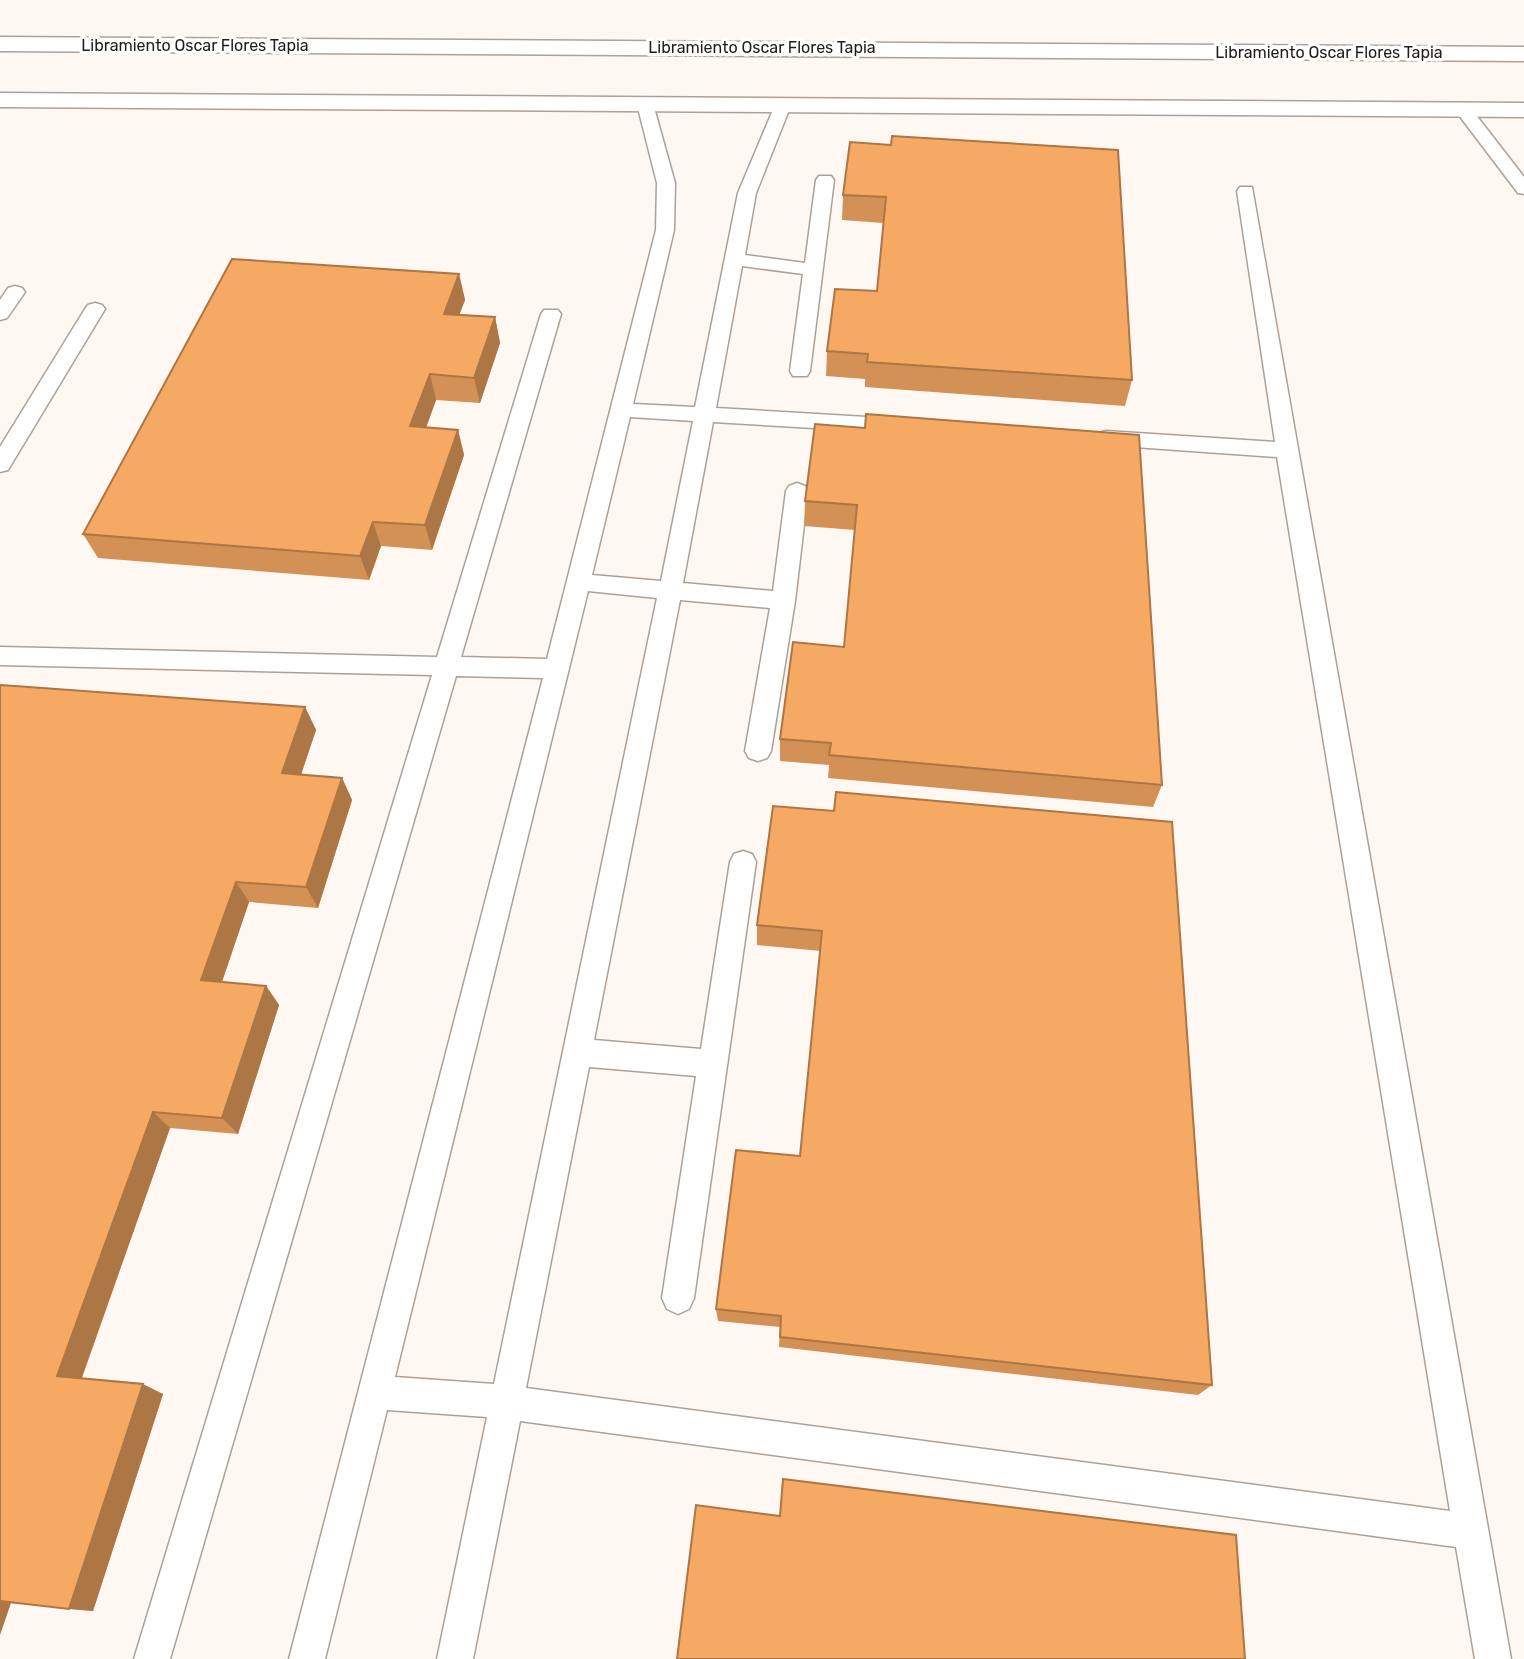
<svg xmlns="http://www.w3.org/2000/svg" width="1524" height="1659" font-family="Rubik,sans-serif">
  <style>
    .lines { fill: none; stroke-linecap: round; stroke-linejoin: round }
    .lane-casing { stroke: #aca198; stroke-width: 3 }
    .highway-casing { stroke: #aca198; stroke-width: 3 }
    .lane { fill: #fff; fill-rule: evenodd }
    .highway { fill: #fff; fill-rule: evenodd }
    .wall { fill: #d39155 }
    .shaded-wall { fill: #ac7645 }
    .building { fill: #f5a963; stroke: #ac7645; stroke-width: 2 }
    .labels { text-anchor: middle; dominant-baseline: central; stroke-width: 7; stroke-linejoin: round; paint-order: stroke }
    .far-street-label { font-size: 16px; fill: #201c18; stroke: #fff }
  </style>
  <rect width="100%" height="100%" fill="#fff8f2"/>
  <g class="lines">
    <defs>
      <g id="lane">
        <path d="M 645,99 L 653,104 L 675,183 L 674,230 L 633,404 L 695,407 L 738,193 L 775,105 L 783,100 L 791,105 L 756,193 L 745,255 L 805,263 L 816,180 L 819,176 L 831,176 L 834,180 L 810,371 L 807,376 L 793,376 L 790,371 L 803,274 L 742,266 L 716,408 L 900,419 L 907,421 L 911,426 L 907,431 L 900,433 L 713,422 L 683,583 L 773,591 L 786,491 L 789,486 L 797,483 L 805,486 L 808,491 L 795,601 L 771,751 L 767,758 L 758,761 L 749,758 L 745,751 L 770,608 L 680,600 L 594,1040 L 701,1049 L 730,862 L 734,854 L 743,851 L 752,854 L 756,862 L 694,1298 L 689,1309 L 678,1314 L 667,1309 L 662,1298 L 696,1076 L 589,1067 L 526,1388 L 1450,1511 L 1277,457 L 1106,445 L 1099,443 L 1095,438 L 1099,433 L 1106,431 L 1275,442 L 1237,191 L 1240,187 L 1252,187 L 1511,1659 L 1475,1659 L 1456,1547 L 520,1421 L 473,1659 L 437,1659 L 487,1417 L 387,1410 L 325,1659 L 289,1659 L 543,678 L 456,676 L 170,1659 L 134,1659 L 432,675 L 0,665 L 0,647 L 437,657 L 541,314 L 544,310 L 558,310 L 561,314 L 461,657 L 547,659 L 656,230 L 657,183 L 637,104 ZM 630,417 L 693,421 L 661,581 L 592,575 ZM 588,591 L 657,598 L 494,1384 L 395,1377 Z"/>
        <path d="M 1463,105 L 1469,106 L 1524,177 L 1524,194 L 1518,193 L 1455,110 Z"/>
        <path d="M 15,286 L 22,288 L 25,292 L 7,318 L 0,320 L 0,300 L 8,288 Z"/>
        <path d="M 95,303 L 102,305 L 105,309 L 8,470 L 0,472 L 0,447 L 85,309 L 88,305 Z"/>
      </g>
      <g id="highway">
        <path d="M 0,37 L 1524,47 L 1524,61 L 0,51 Z"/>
        <path d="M 0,93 L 1524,103 L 1524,117 L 0,107 Z"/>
      </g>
    </defs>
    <use href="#lane" class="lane-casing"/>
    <use href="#highway" class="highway-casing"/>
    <use href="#lane" class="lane"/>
    <use href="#highway" class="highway"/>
  </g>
  <g class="wall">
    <path d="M 850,142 L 1132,380 L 1125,406 L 865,387 L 865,379 L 826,376 L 827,351 L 877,291 L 883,223 L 842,220 L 843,195 Z"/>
    <path d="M 459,274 L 465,300 L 459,315 L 495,317 L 500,343 L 480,403 L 436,400 L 426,428 L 458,430 L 464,455 L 432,550 L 381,546 L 369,580 L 98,558 L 83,534 Z"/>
    <path d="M 815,424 L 1162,785 L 1153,807 L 828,778 L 829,765 L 780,761 L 780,739 L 844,647 L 855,530 L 804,526 L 805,501 Z"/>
    <path d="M 1,685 L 305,707 L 316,730 L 301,775 L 342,778 L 352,800 L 318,908 L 249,902 L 222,982 L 266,986 L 279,1005 L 238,1134 L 170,1128 L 82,1378 L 163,1394 L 93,1611 L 11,1603 Z"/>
    <path d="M 773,806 L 1212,1385 L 1198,1395 L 779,1347 L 780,1327 L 718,1321 L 716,1309 L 800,1156 L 821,951 L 757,945 L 757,925 Z"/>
  </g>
  <g class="shaded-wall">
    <path d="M 459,274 L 465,300 L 450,339 L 444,314 Z"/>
    <path d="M 495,317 L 500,343 L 480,403 L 474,378 Z"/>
    <path d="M 430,374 L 436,400 L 417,452 L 410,426 Z"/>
    <path d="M 458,430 L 464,455 L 432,550 L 425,525 Z"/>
    <path d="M 373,522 L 381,546 L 369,580 L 360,556 Z"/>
    <path d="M 305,707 L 316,730 L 294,795 L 282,773 Z"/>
    <path d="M 342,778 L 352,800 L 318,908 L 306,887 Z"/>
    <path d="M 236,882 L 249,902 L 216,999 L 201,980 Z"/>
    <path d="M 266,986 L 279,1005 L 238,1134 L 222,1118 Z"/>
    <path d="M 153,1112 L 170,1128 L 79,1385 L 57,1376 Z"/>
    <path d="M 143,1384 L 163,1394 L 93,1611 L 69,1609 Z"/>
    <path d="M 0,1601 L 11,1603 L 0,1635 Z"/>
  </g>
  <g class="building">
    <path d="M 892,136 L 1118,150 L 1132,380 L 867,362 L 868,354 L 827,351 L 835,289 L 877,291 L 886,197 L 843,195 L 850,142 L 891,145 Z"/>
    <path d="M 232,259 L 459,274 L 444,314 L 495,317 L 474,378 L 430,374 L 410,426 L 458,430 L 425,525 L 373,522 L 360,556 L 83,534 Z"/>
    <path d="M 866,414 L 1139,435 L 1162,785 L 829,755 L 831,743 L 780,739 L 793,642 L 844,647 L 857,505 L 805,501 L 815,424 L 865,428 Z"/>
    <path d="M 1,685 L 305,707 L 282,773 L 342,778 L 306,887 L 236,882 L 201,980 L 266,986 L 222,1118 L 153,1112 L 57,1376 L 143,1384 L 69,1609 L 0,1601 L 0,687 Z"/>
    <path d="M 836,792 L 1172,822 L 1212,1385 L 780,1337 L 781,1316 L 716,1309 L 736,1150 L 800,1156 L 822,931 L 757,925 L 773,806 L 834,811 Z"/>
    <path d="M 783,1479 L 1236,1535 L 1245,1659 L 677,1659 L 696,1505 L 780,1516 Z"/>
  </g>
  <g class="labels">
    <g class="far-street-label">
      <text x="195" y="45">Libramiento Oscar Flores Tapia</text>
      <text x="762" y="47">Libramiento Oscar Flores Tapia</text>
      <text x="1329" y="52">Libramiento Oscar Flores Tapia</text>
    </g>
  </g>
</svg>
